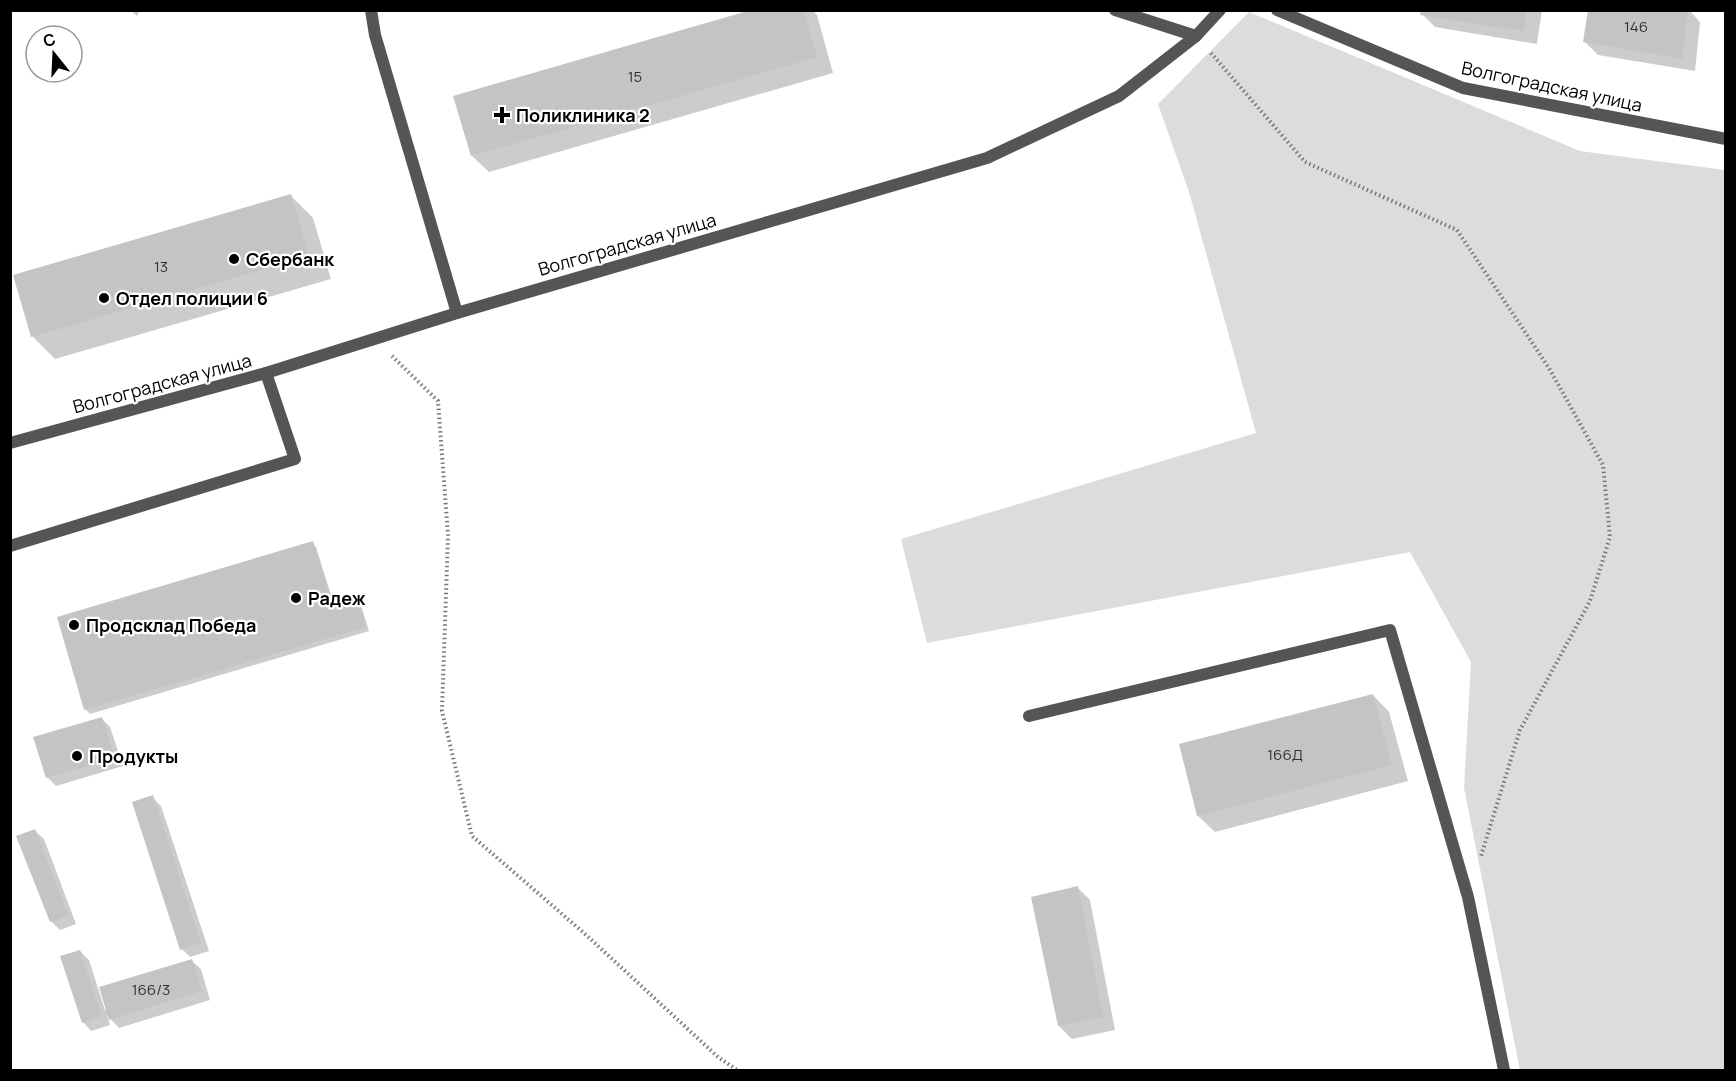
<svg xmlns="http://www.w3.org/2000/svg" width="1736" height="1081" font-family="Manrope,sans-serif">
  <style>
    .green { fill: #dcdcdc }
    .shadow { fill: #0003 }
    .building { fill: #c4c4c4 }
    .lines { fill: none; stroke-linecap: round; stroke-linejoin: round }
    .path { stroke: #777; stroke-width: 4; stroke-dasharray: 1.5 3; stroke-linecap: butt }
    .service { stroke: #555; stroke-width: 12 }
    .minor { stroke: #555; stroke-width: 12 }
    .poi-dot { fill: #000; stroke: #fff; stroke-width: 2 }
    .labels { text-anchor: middle; dominant-baseline: central; stroke-width: 4.5; stroke-linejoin: round; paint-order: stroke }
    .number-label { font-size: 15px; fill: #313131 }
    .street-label { font-size: 18px; fill: #000; stroke: #fff }
    .poi-label { font-size: 18px; font-weight: bold; fill: #000; stroke: #fff; text-anchor: start }
  </style>
  <rect width="100%" height="100%" fill="#fff"/>
  <path class="green" d="M 1249,12 L 1580,151 L 1725,170 L 1725,1070 L 1520,1070 L 1464,788 L 1471,662 L 1410,552 L 927,643 L 901,539 L 1256,433 L 1189,192 L 1158,104 Z"/>
  <g class="shadow">
    <path d="M 130,10 L 140,10 L 137,16 Z"/>
    <path d="M 756,10 L 812,10 L 817,15 L 833,73 L 489,172 L 472,156 Z"/>
    <path d="M 1422,10 L 1542,10 L 1537,44 L 1435,27 L 1422,14 Z"/>
    <path d="M 1590,10 L 1689,10 L 1700,22 L 1695,71 L 1598,55 L 1585,42 Z"/>
    <path d="M 290,195 L 313,218 L 331,279 L 55,359 L 32,336 Z"/>
    <path d="M 312,543 L 316,547 L 333,601 L 355,595 L 359,599 L 369,631 L 90,714 L 86,710 L 59,618 Z"/>
    <path d="M 1373,695 L 1389,712 L 1408,781 L 1215,832 L 1198,816 Z"/>
    <path d="M 101,718 L 110,727 L 123,766 L 56,786 L 47,777 Z"/>
    <path d="M 152,797 L 161,806 L 209,951 L 190,957 L 182,949 Z"/>
    <path d="M 35,831 L 44,839 L 76,924 L 60,930 L 51,921 Z"/>
    <path d="M 1077,887 L 1090,900 L 1115,1030 L 1072,1039 L 1059,1026 Z"/>
    <path d="M 80,951 L 89,960 L 105,1010 L 192,961 L 201,969 L 210,1000 L 119,1028 L 107,1015 L 110,1025 L 91,1031 L 83,1022 Z"/>
  </g>
  <g class="building">
    <path d="M 751,10 L 804,10 L 817,57 L 471,156 L 453,96 Z"/>
    <path d="M 1421,10 L 1527,10 L 1524,31 L 1420,15 Z"/>
    <path d="M 1588,10 L 1688,10 L 1682,59 L 1583,42 Z"/>
    <path d="M 291,194 L 309,256 L 31,337 L 13,275 Z"/>
    <path d="M 313,541 L 331,600 L 356,593 L 366,627 L 84,710 L 57,617 Z"/>
    <path d="M 1373,694 L 1392,765 L 1197,816 L 1179,744 Z"/>
    <path d="M 102,717 L 115,758 L 46,778 L 33,737 Z"/>
    <path d="M 153,795 L 201,943 L 180,950 L 132,802 Z"/>
    <path d="M 35,829 L 68,915 L 50,922 L 16,836 Z"/>
    <path d="M 1078,886 L 1103,1017 L 1058,1026 L 1031,897 Z"/>
    <path d="M 80,950 L 102,1016 L 82,1023 L 60,956 Z"/>
    <path d="M 192,959 L 202,991 L 109,1020 L 99,987 Z"/>
  </g>
  <g class="lines">
    <g class="path">
      <path d="M 1211,53 L 1305,162 L 1457,230 L 1549,368 L 1603,465 L 1610,537 L 1590,601 L 1520,730 L 1481,856"/>
      <path d="M 392,356 L 438,401 L 448,535 L 442,711 L 472,836 L 584,933 L 718,1057 L 737,1070"/>
    </g>
    <g class="service">
      <path d="M 371,10 L 375,35 L 457,313"/>
      <path d="M 10,546 L 295,459 L 266,373"/>
      <path d="M 1029,716 L 1390,630 L 1468,897 L 1504,1070"/>
    </g>
    <g class="minor">
      <path d="M 1115,10 L 1196,36"/>
      <path d="M 1277,10 L 1463,88 L 1726,139"/>
      <path d="M 10,443 L 266,373 L 457,313 L 987,158 L 1119,96 L 1196,36 L 1220,10"/>
    </g>
  </g>
  <g class="poi-dot">
    <path d="M499 106h6v6h6v6h-6v6h-6v-6h-6v-6h6z"/>
    <circle cx="234" cy="259" r="6"/>
    <circle cx="104" cy="298" r="6"/>
    <circle cx="296" cy="598" r="6"/>
    <circle cx="74" cy="625" r="6"/>
    <circle cx="77" cy="756" r="6"/>
  </g>
  <g class="labels">
    <g class="number-label">
      <text x="1636" y="26">146</text>
      <text x="635" y="76">15</text>
      <text x="161" y="266">13</text>
      <text x="1285" y="754">166Д</text>
      <text x="151" y="989">166/3</text>
    </g>
    <g class="street-label">
      <text transform="translate(1552 86) rotate(12)">Волгоградская улица</text>
      <text transform="translate(627 244) rotate(-16)">Волгоградская улица</text>
      <text transform="translate(162 383) rotate(-15)">Волгоградская улица</text>
    </g>
    <g class="poi-label">
      <text x="516" y="115">Поликлиника 2</text>
      <text x="246" y="259">Сбербанк</text>
      <text x="116" y="298">Отдел полиции 6</text>
      <text x="308" y="598">Радеж</text>
      <text x="86" y="625">Продсклад Победа</text>
      <text x="89" y="756">Продукты</text>
    </g>
  </g>
  <rect width="1736" height="1081" fill="none" stroke="#000000" stroke-width="24"/>
  <g transform="translate(54 54) rotate(342)"><circle r="28" fill="#ffffff" stroke="#999999" stroke-width="1.5"/>
  <path d="M0-4.5L10 22L0 15L-10 22Z" fill="#000000"/>
  <text y="-9" font-size="16" font-weight="bold" text-anchor="middle" fill="#000000">С</text>
  </g>
</svg>
